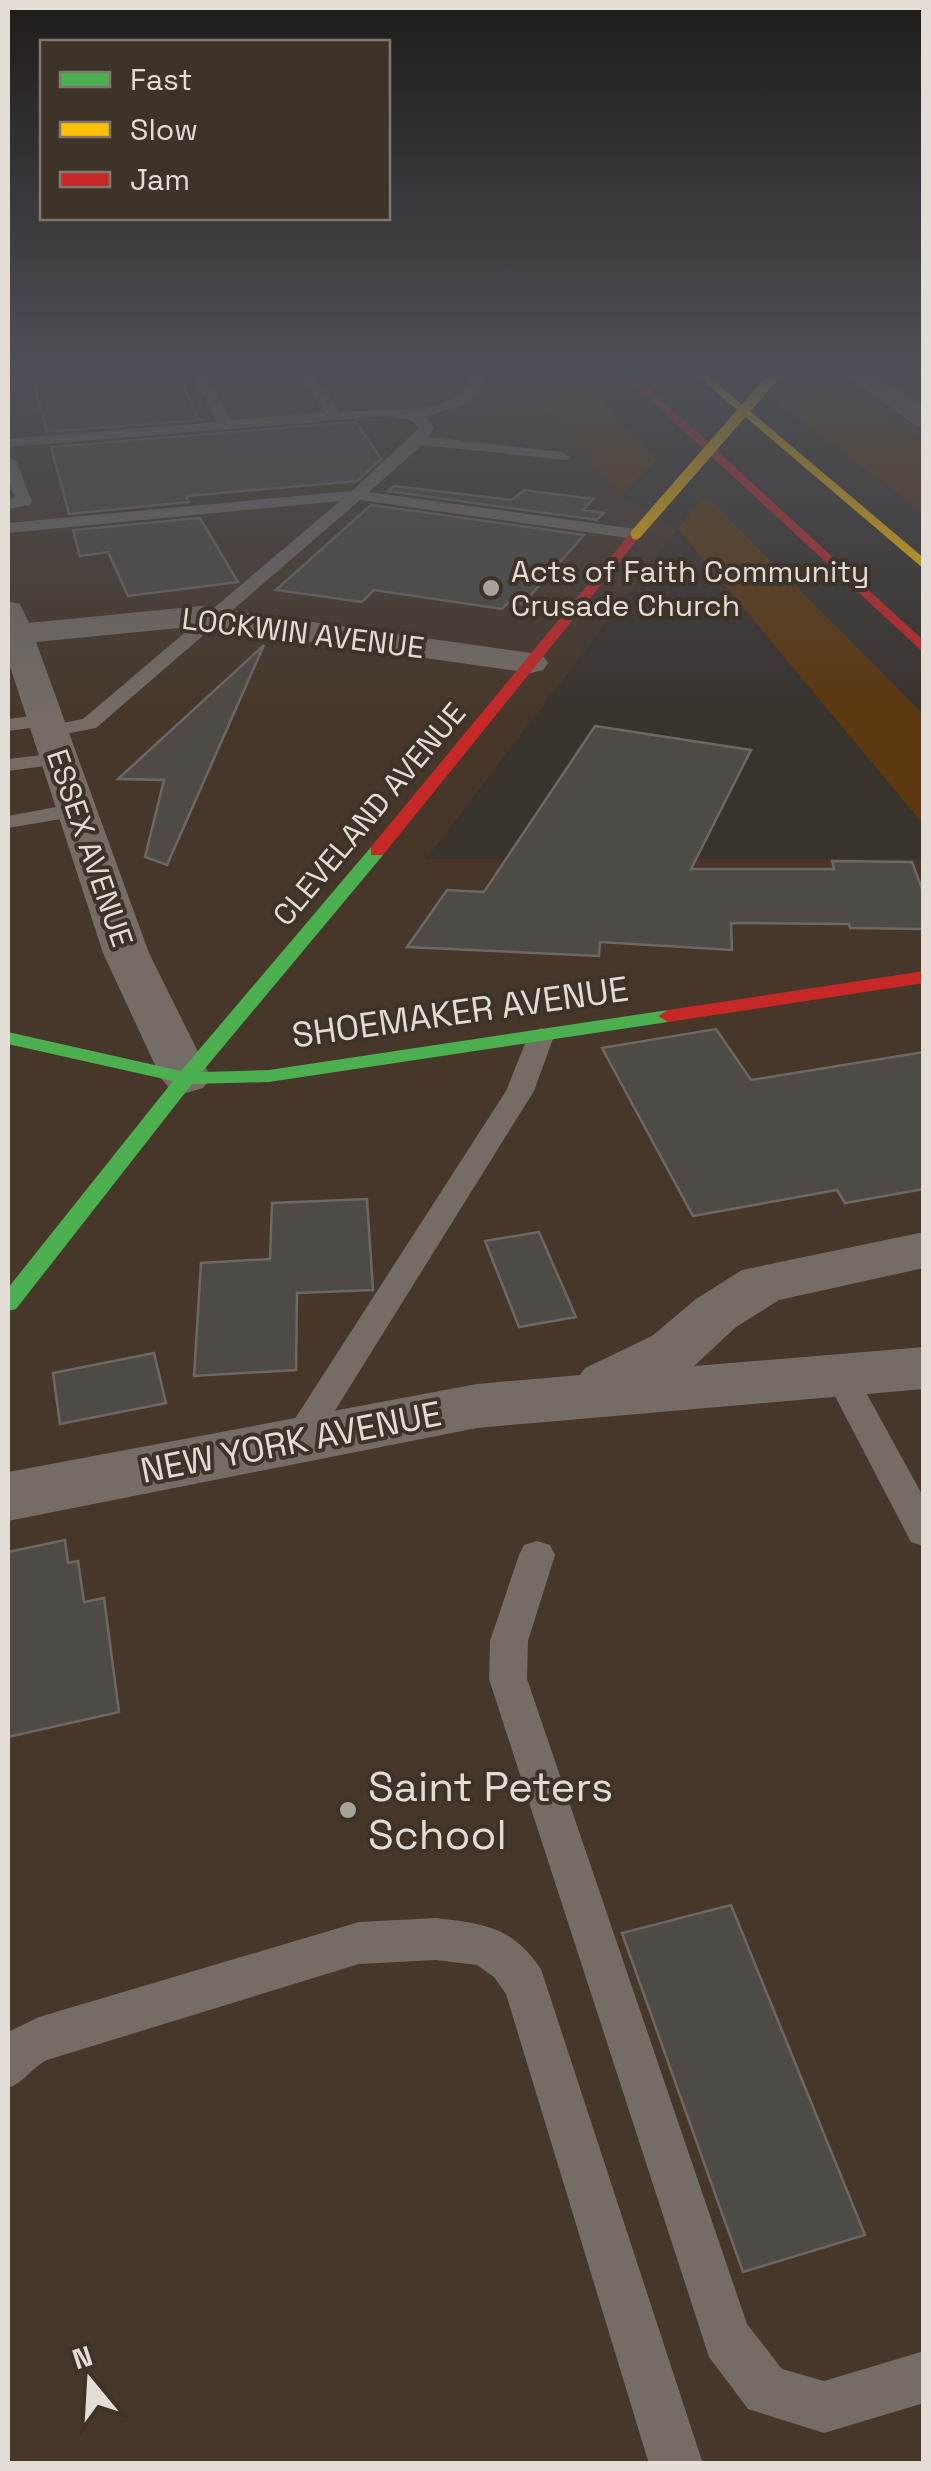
<svg xmlns="http://www.w3.org/2000/svg" width="931" height="2471" font-family="'Space Grotesk',sans-serif">
  <style>
    .built { fill: #46372a }
    .green { fill: #5c3910 }
    .building { fill: #4e4a45; stroke: #6d6863; stroke-width: 2.5 }
    .lines { fill: none; stroke-linecap: round; stroke-linejoin: round }
    .lane { fill: #746c65; fill-rule: evenodd }
    .street { fill: #746c65; fill-rule: evenodd }
    .fast { fill: #4caf50; fill-rule: evenodd }
    .slow { fill: #ffc107; fill-rule: evenodd }
    .jam { fill: #c62828; fill-rule: evenodd }
    .slow-bridge { stroke: #ffc107; stroke-width: 11 }
    .poi-dot { fill: #a8a29b; stroke: #3e3329; stroke-width: 4 }
    .labels { text-anchor: middle; dominant-baseline: central; stroke-width: 8; stroke-linejoin: round; paint-order: stroke }
    .far-poi-label { font-size: 30px; fill: #e4ddd6; stroke: #3e3329; text-anchor: start }
    .far-street-label { font-size: 30px; fill: #e4ddd6; stroke: #3e3329 }
    .street-label { font-size: 35px; fill: #e4ddd6; stroke: #3e3329 }
    .near-poi-label { font-size: 42px; fill: #e4ddd6; stroke: #3e3329; text-anchor: start }
  </style>
  <rect width="100%" height="100%" fill="#39332e"/>
  <g class="built">
    <path d="M 8,368 L 511,368 L 622,495 L 678,529 L 426,859 L 923,859 L 923,2463 L 8,2464 Z"/>
    <path d="M 819,368 L 923,368 L 923,435 L 912,436 Z"/>
  </g>
  <g class="green">
    <path d="M 511,368 L 572,368 L 657,460 L 622,495 Z"/>
    <path d="M 825,374 L 923,445 L 923,512 L 778,404 L 800,377 Z"/>
    <path d="M 705,495 L 923,714 L 923,824 L 678,529 Z"/>
  </g>
  <g class="building">
    <path d="M 93,368 L 151,368 L 154,376 L 178,374 L 199,420 L 47,432 L 31,373 Z"/>
    <path d="M 356,422 L 381,459 L 357,481 L 186,496 L 189,502 L 69,514 L 51,447 Z"/>
    <path d="M 394,486 L 512,500 L 524,490 L 593,499 L 583,510 L 604,513 L 597,520 L 388,491 Z"/>
    <path d="M 371,505 L 584,535 L 523,604 L 509,602 L 502,609 L 374,590 L 362,602 L 276,590 Z"/>
    <path d="M 200,518 L 238,582 L 128,596 L 108,552 L 80,556 L 73,530 Z"/>
    <path d="M 264,645 L 167,865 L 145,857 L 164,780 L 118,779 Z"/>
    <path d="M 595,726 L 751,750 L 691,869 L 834,869 L 832,861 L 912,862 L 924,894 L 924,929 L 850,928 L 849,924 L 731,923 L 732,950 L 600,942 L 599,956 L 407,947 L 447,890 L 484,892 Z"/>
    <path d="M 716,1029 L 751,1080 L 924,1052 L 924,1189 L 845,1203 L 837,1190 L 693,1216 L 602,1048 Z"/>
    <path d="M 367,1199 L 373,1290 L 297,1293 L 296,1370 L 194,1376 L 201,1263 L 270,1259 L 272,1203 Z"/>
    <path d="M 539,1232 L 576,1317 L 519,1327 L 485,1241 Z"/>
    <path d="M 154,1353 L 166,1403 L 60,1424 L 53,1373 Z"/>
    <path d="M 65,1540 L 68,1563 L 78,1561 L 84,1602 L 104,1598 L 119,1712 L 8,1737 L 8,1552 Z"/>
    <path d="M 731,1905 L 865,2235 L 743,2272 L 622,1933 Z"/>
  </g>
  <g class="lines">
    <g class="lane">
      <path d="M 189,368 L 201,368 L 231,420 L 326,413 L 294,368 L 308,368 L 340,412 C 379,408 445,419 469,384 L 462,368 L 476,368 L 483,384 L 470,403 L 425,417 L 434,427 L 428,437 L 562,452 L 570,457 L 567,460 L 422,445 L 369,492 L 636,529 L 644,534 L 636,539 L 360,500 L 96,728 L 50,737 L 40,731 L 45,726 L 8,731 L 8,719 L 46,714 L 56,720 L 52,725 L 83,719 L 340,501 L 8,533 L 8,523 L 352,491 L 419,428 L 411,420 L 388,416 L 8,447 L 8,439 L 217,422 Z"/>
      <path d="M 8,456 L 16,461 L 32,502 L 30,505 L 8,509 L 8,499 L 15,498 L 8,480 Z"/>
      <path d="M 59,753 L 69,759 L 66,763 L 8,771 L 8,759 Z"/>
      <path d="M 77,803 L 88,810 L 85,815 L 8,828 L 8,816 Z"/>
      <path d="M 541,1028 L 554,1036 L 534,1091 L 311,1449 L 299,1453 L 287,1449 L 282,1440 L 287,1431 L 506,1091 L 528,1036 Z"/>
      <path d="M 840,1363 L 852,1367 L 924,1498 L 924,1546 L 911,1542 L 824,1375 L 828,1367 Z"/>
      <path d="M 537,1541 L 550,1545 L 555,1555 L 528,1641 L 527,1679 L 747,2324 L 782,2369 L 824,2381 L 924,2351 L 924,2403 L 824,2433 L 748,2409 L 709,2357 L 489,1679 L 490,1641 L 519,1555 L 524,1545 Z"/>
      <path d="M 436,1918 C 485,1924 511,1926 541,1969 L 703,2464 L 649,2464 L 506,1994 L 494,1977 L 477,1965 L 436,1960 L 359,1964 L 47,2060 C 31,2068 25,2082 8,2088 L 8,2032 L 39,2017 L 359,1922 Z"/>
    </g>
    <g class="street">
      <path d="M 835,368 L 868,368 L 924,407 L 924,427 L 915,425 Z"/>
      <path d="M 8,601 L 20,604 L 29,623 L 200,606 L 531,653 L 543,656 L 548,663 L 543,670 L 531,673 L 200,626 L 36,642 L 149,953 L 211,1078 L 203,1088 L 186,1093 L 169,1088 L 161,1078 L 103,953 L 8,660 Z"/>
      <path d="M 924,1232 L 924,1268 L 779,1300 L 736,1327 L 694,1366 L 924,1347 L 924,1389 L 477,1428 L 8,1521 L 8,1472 L 477,1384 L 580,1375 L 585,1368 L 652,1336 L 696,1299 L 742,1270 Z"/>
    </g>
    <path class="fast" d="M 377,846 L 383,847 L 383,855 L 202,1072 L 269,1070 L 668,1010 L 678,1016 L 668,1022 L 269,1082 L 192,1084 L 16,1309 L 8,1311 L 8,1288 L 173,1081 L 8,1044 L 8,1032 L 181,1071 L 371,847 Z"/>
    <path class="slow" d="M 688,368 L 699,368 L 924,558 L 924,569 Z"/>
    <g class="jam">
      <path d="M 616,368 L 627,368 L 924,641 L 924,653 Z"/>
      <path d="M 632,531 L 642,534 L 383,855 L 371,855 L 371,847 Z"/>
      <path d="M 924,971 L 924,983 L 668,1022 L 658,1016 L 668,1010 Z"/>
    </g>
    <path class="slow-bridge" d="M 636,534 L 781,368"/>
  </g>
  <linearGradient id="sky" x2="0" y2="1"><stop stop-color="#1f1c19"/><stop offset="0.52" stop-color="#4e5057"/><stop offset="1" stop-color="#4e5057" stop-opacity="0"/></linearGradient>
  <rect width="931" height="714" fill="url(#sky)"/>
  <g class="poi-dot">
    <circle cx="491" cy="588" r="10"/>
    <circle cx="348" cy="1810" r="10"/>
  </g>
  <g class="labels">
    <g class="far-poi-label">
      <text x="511" y="571">Acts of Faith Community<tspan x="511" dy="34">Crusade Church</tspan></text>
    </g>
    <g class="far-street-label">
      <text transform="translate(303 633) rotate(7)">LOCKWIN AVENUE</text>
      <text transform="translate(369 814) rotate(-50)">CLEVELAND AVENUE</text>
      <text transform="translate(90 848) rotate(71)">ESSEX AVENUE</text>
    </g>
    <g class="street-label">
      <text transform="translate(460 1012) rotate(-8)">SHOEMAKER AVENUE</text>
      <text transform="translate(291 1442) rotate(-11)">NEW YORK AVENUE</text>
    </g>
    <g class="near-poi-label">
      <text x="368" y="1786">Saint Peters<tspan x="368" dy="48">School</tspan></text>
    </g>
  </g>
  <rect width="931" height="2471" fill="none" stroke="#e4ddd6" stroke-width="20"/>
  <rect x="40" y="40" width="350" height="180" fill="#3e3329" stroke="#80776e" stroke-width="2.5"/>
  <rect x="60" y="72" width="50" height="15" fill="#4caf50" stroke="#80776e" stroke-width="2.5"/>
  <text x="130" y="90" font-size="30" fill="#e4ddd6">Fast</text>
  <rect x="60" y="122" width="50" height="15" fill="#ffc107" stroke="#80776e" stroke-width="2.5"/>
  <text x="130" y="140" font-size="30" fill="#e4ddd6">Slow</text>
  <rect x="60" y="172" width="50" height="15" fill="#c62828" stroke="#80776e" stroke-width="2.5"/>
  <text x="130" y="190" font-size="30" fill="#e4ddd6">Jam</text>
  <g transform="translate(90 2381) rotate(342)" stroke="#3e3329" stroke-width="8" paint-order="stroke">
  <path d="M0-8L18 38L0 25L-18 38Z" fill="#e4ddd6"/>
  <text y="-15" font-size="28" font-weight="bold" text-anchor="middle" fill="#e4ddd6">N</text>
  </g>
</svg>
